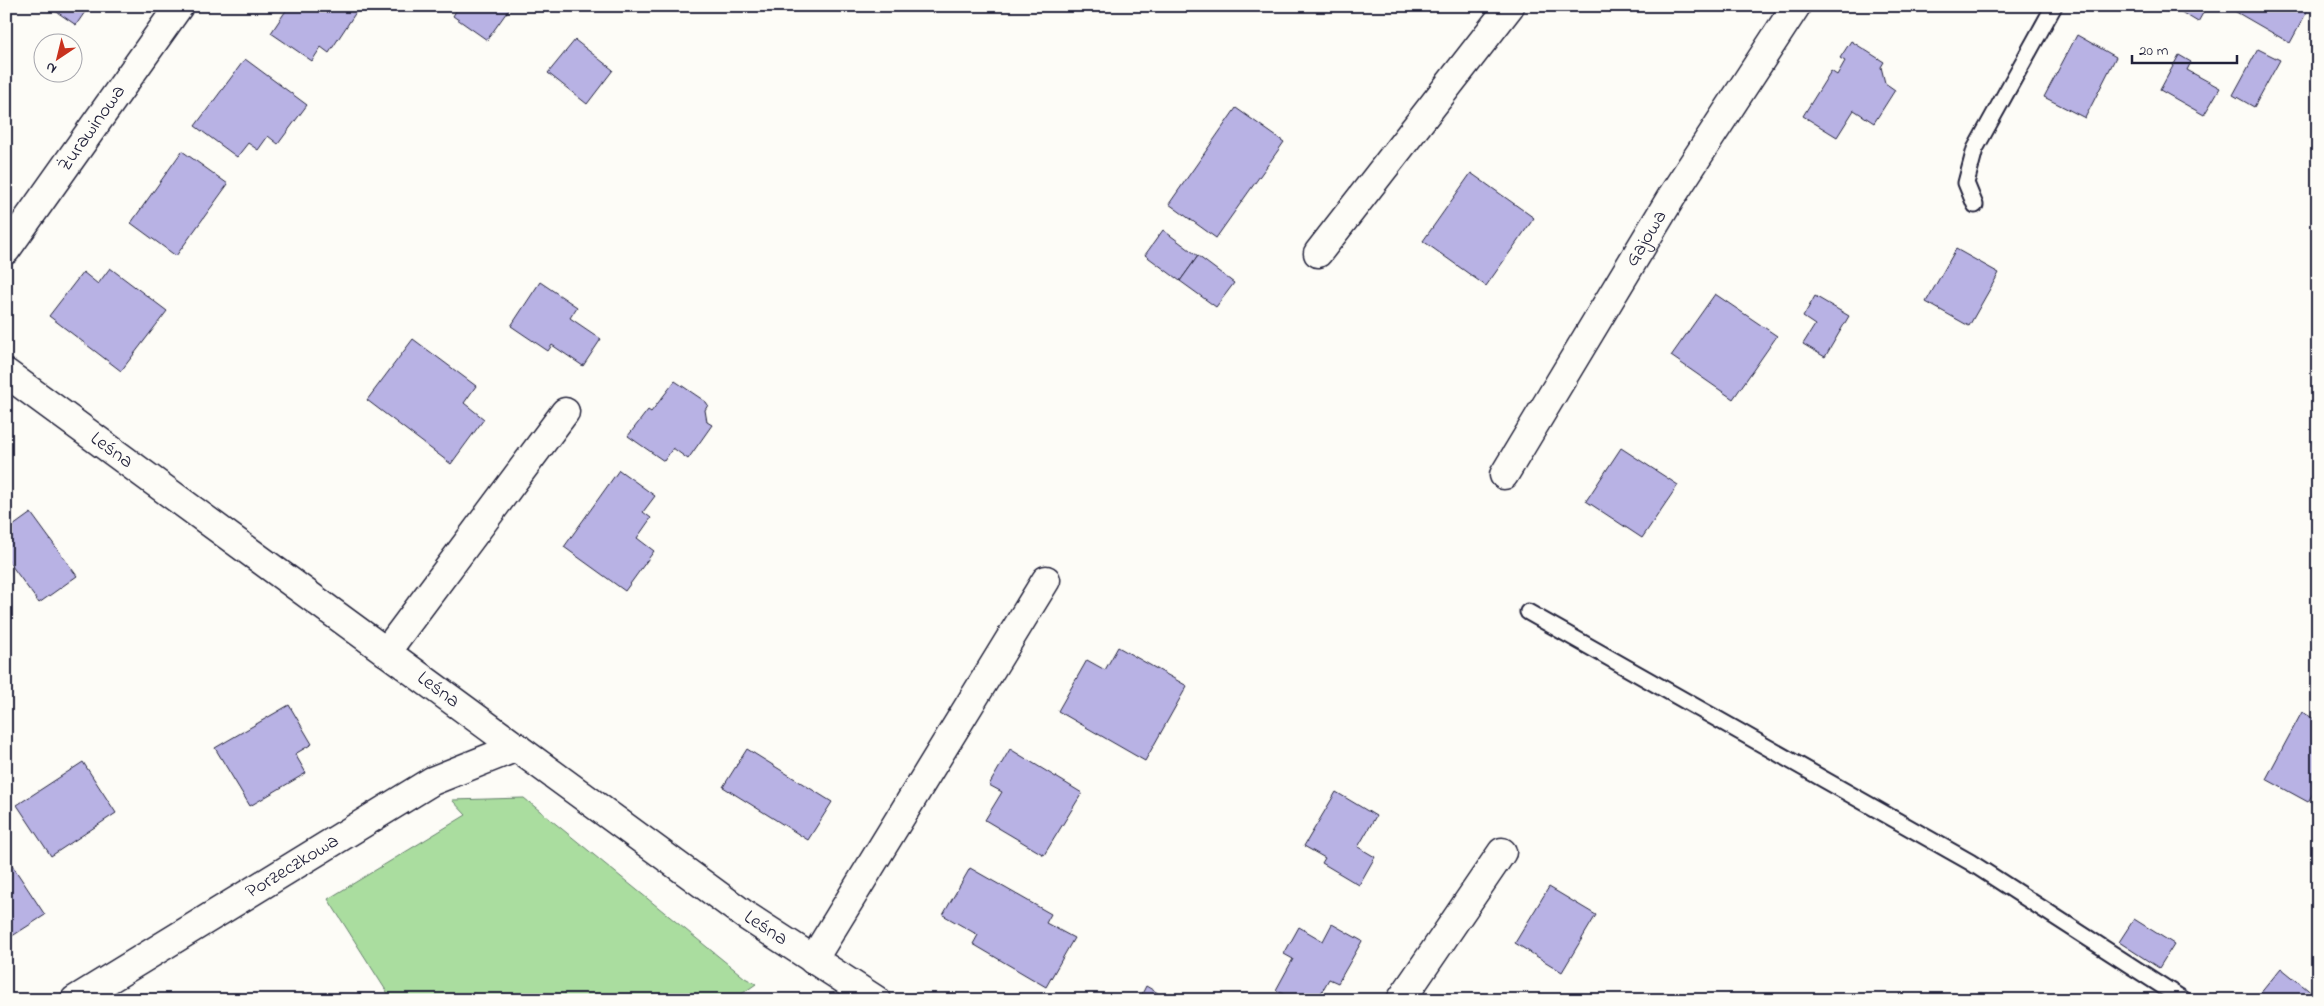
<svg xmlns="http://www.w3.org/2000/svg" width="2324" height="1006" font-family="'Indie Flower',sans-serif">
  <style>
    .green { fill: #aadd9f; stroke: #66806d }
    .building { fill: #b8b2e4; stroke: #22223b }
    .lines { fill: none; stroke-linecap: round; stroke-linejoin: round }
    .lane-casing { stroke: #22223b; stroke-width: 19 }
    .street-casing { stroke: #22223b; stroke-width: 31 }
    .lane { stroke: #fdfcf7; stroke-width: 15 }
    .street { stroke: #fdfcf7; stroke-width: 28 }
    .labels { text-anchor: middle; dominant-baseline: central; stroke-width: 4.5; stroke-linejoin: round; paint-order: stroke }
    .street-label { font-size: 20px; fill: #22223b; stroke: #fdfcf7 }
  </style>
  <rect width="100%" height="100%" fill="#fdfcf7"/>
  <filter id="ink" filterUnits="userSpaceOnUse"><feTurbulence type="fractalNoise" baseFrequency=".02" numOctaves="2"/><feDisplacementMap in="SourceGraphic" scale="10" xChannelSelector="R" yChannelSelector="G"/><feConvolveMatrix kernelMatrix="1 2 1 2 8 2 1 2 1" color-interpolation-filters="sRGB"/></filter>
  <g filter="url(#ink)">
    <path class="green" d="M 524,798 L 745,978 L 756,984 L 733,1000 L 392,1000 L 328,899 L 466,815 L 452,800 Z"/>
    <g class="building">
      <path d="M 48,6 L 89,6 L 76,25 Z"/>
      <path d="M 289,6 L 360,6 L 329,53 L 321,47 L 312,61 L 271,33 Z"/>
      <path d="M 459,6 L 506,6 L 509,9 L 487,40 L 453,16 Z"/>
      <path d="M 2171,6 L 2207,6 L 2198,22 Z"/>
      <path d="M 2232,6 L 2310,6 L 2290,43 L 2231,9 Z"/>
      <path d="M 2077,35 L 2116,57 L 2085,118 L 2044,97 Z"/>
      <path d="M 575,40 L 613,70 L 587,104 L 548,73 Z"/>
      <path d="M 1851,41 L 1884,62 L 1881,67 L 1885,83 L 1895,90 L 1874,123 L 1854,110 L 1837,137 L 1803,116 L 1831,71 L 1837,75 L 1845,61 L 1840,58 Z"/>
      <path d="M 2258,49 L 2280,60 L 2254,107 L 2233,95 Z"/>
      <path d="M 2179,55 L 2191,62 L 2187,70 L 2220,88 L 2204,115 L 2160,90 Z"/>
      <path d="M 245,59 L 307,105 L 278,144 L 268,136 L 258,150 L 248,143 L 237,157 L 195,126 Z"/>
      <path d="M 1236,108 L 1284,142 L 1216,238 L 1169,204 Z"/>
      <path d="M 182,151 L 228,184 L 176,256 L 131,223 Z"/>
      <path d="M 1471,173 L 1534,218 L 1486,286 L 1423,241 Z"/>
      <path d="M 1163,230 L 1198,256 L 1180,281 L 1145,255 Z"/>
      <path d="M 1956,249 L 1999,273 L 1969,326 L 1926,302 Z"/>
      <path d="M 1198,256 L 1234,283 L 1216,307 L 1180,281 Z"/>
      <path d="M 110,268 L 167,311 L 121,371 L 49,316 L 83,272 L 98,284 Z"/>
      <path d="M 540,282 L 577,307 L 570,318 L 601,339 L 583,366 L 552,345 L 548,351 L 511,326 Z"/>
      <path d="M 1715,294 L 1777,336 L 1733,399 L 1671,356 Z"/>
      <path d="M 1815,296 L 1849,316 L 1825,357 L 1803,344 L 1815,325 L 1803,317 Z"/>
      <path d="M 413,339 L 476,386 L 464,403 L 484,419 L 451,464 L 367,400 Z"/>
      <path d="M 675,381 L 706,402 L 708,405 L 705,410 L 707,422 L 712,425 L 688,459 L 673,448 L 664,461 L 628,436 L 648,410 L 651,412 Z"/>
      <path d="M 1621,448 L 1678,485 L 1642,538 L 1586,501 Z"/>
      <path d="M 619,470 L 655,496 L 643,512 L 651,518 L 637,538 L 654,551 L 625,591 L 564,547 Z"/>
      <path d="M 31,513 L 77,576 L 39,603 L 6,558 L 6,531 Z"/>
      <path d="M 1118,647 L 1187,686 L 1145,761 L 1058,711 L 1087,660 L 1105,670 Z"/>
      <path d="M 289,705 L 312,744 L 295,754 L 306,773 L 250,806 L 215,748 Z"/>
      <path d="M 2302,712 L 2318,721 L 2318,784 L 2308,802 L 2266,779 Z"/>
      <path d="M 747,749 L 832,802 L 808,840 L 723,787 Z"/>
      <path d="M 1010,749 L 1082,793 L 1044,855 L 985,820 L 1002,792 L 989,785 Z"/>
      <path d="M 83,762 L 116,813 L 51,856 L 17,805 Z"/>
      <path d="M 1336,792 L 1376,816 L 1358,847 L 1375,857 L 1359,885 L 1322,863 L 1325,858 L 1304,846 Z"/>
      <path d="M 12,865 L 45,915 L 6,940 L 6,869 Z"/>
      <path d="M 970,868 L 1051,914 L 1046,923 L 1074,938 L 1046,987 L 973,944 L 978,935 L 943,915 Z"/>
      <path d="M 1549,887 L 1596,915 L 1562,972 L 1515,943 Z"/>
      <path d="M 2134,919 L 2174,944 L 2159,968 L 2119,942 Z"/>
      <path d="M 1332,924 L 1362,941 L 1338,983 L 1329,979 L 1317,1000 L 1293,1000 L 1276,990 L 1293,959 L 1284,954 L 1299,927 L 1323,941 Z"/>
      <path d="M 2281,968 L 2318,998 L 2318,1000 L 2255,1000 Z"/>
      <path d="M 1146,986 L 1170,1000 L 1139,1000 Z"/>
      <path d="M 360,993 L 364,1000 L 348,1000 Z"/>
    </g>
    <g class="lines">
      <defs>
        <g id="lane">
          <path d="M 1975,205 L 1966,183 L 1975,149 L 2054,6"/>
          <path d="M 1528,612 L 1970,862 L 2184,1000"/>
        </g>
        <g id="street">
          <path id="s1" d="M 6,250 L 179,6"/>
          <path d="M 1318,253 L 1510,6"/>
          <path id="s2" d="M 6,373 L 745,915 L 876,1000"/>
          <path id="s3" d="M 1504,475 L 1672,196 L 1796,6"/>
          <path d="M 386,652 L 565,412"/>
          <path d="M 813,960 L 1046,580"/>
          <path id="s4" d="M 75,1000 L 432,781 L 517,747"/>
          <path d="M 1401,1000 L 1502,852"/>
        </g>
      </defs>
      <use href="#lane" class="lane-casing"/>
      <use href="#street" class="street-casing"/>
      <use href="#lane" class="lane"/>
      <use href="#street" class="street"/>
    </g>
  </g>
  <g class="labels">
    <g class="street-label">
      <text stroke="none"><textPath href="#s1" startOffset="149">Żurawinowa</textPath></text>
      <text stroke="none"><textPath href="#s3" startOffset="276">Gajowa</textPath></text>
      <text stroke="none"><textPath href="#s2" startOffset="131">Leśna</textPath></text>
      <text stroke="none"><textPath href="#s2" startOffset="536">Leśna</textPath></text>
      <text stroke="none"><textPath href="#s4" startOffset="255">Porzeczkowa</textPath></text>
      <text stroke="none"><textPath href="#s2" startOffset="941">Leśna</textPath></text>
    </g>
  </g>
  <rect width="2324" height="1006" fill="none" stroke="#fdfcf7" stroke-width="25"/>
  <rect x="12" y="12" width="2299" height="981" fill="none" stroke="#22223b" stroke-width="2" filter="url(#ink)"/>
  <g transform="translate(58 58) rotate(215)"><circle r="24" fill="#fdfcf7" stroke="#a5a5ac"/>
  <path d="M0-4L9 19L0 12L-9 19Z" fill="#c8321e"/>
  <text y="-8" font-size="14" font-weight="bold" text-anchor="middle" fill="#22223b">N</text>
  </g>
  <path d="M2132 55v8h105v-8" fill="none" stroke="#22223b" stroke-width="2.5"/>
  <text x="2139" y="55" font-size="15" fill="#22223b" stroke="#fdfcf7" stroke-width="4" paint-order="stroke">20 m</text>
</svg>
